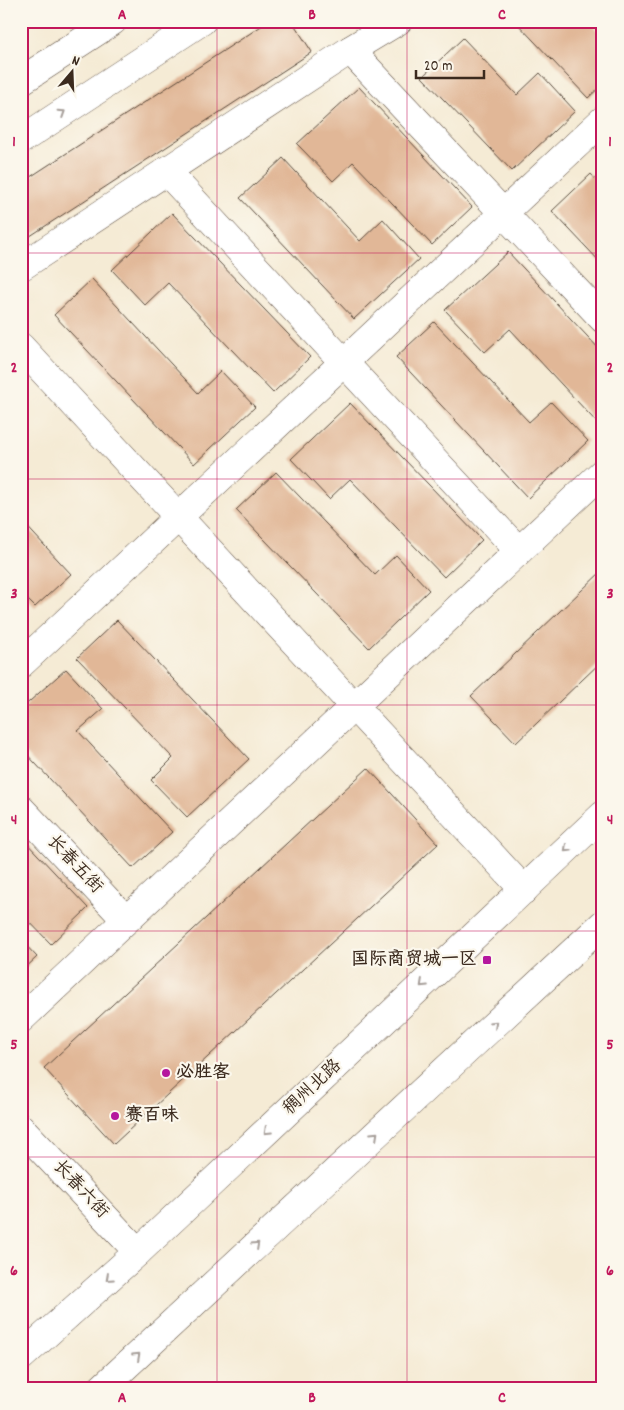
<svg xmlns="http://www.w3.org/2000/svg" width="624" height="1410" font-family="Dekko,'LXGW WenKai TC',sans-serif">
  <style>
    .building { fill: #e1b797 }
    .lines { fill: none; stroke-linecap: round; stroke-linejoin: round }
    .minor-casing { stroke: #574739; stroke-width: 29 }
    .major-casing { stroke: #574739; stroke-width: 29 }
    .minor { stroke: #fff; stroke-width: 28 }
    .major { stroke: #fff; stroke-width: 28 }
    .oneway { stroke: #a79f9a }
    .grid { fill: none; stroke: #c2185b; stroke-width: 1; stroke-opacity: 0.55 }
    .poi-dot { fill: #b5179e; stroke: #fbf7ec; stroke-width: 2 }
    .labels { text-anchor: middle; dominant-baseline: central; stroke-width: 4.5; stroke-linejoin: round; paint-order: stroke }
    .street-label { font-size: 18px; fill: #3b2a1e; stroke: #fbf7ec }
    .poi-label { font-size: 18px; font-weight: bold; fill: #3b2a1e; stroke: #fbf7ec; text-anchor: start }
    .neatline { fill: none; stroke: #c2185b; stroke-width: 2 }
    .grid-label { font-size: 16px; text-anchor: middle; font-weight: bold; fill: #c2185b }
  </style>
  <rect width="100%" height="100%" fill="#fbf7ec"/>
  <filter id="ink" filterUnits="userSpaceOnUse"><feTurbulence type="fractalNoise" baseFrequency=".02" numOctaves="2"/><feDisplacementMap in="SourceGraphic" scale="10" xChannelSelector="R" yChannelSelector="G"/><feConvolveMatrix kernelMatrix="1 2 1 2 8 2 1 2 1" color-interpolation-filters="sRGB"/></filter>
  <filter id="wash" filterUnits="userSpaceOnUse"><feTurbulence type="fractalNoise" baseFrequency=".0096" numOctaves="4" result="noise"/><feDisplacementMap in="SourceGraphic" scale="20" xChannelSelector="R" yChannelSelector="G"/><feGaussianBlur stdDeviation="1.12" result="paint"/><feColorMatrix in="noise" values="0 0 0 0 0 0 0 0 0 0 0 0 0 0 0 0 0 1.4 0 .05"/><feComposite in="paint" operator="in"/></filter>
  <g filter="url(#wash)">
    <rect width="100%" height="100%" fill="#f5ebd5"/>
    <g id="blocks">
      <g class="building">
        <path d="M 269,21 L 292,21 L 312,52 L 21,242 L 21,183 Z"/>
        <path d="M 515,21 L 588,21 L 603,36 L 603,84 L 588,98 Z"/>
        <path d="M 463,38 L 517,95 L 540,73 L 575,111 L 512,171 L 422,77 Z"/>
        <path d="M 359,87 L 472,207 L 432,245 L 353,162 L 333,181 L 297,144 Z"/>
        <path d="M 283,158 L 360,241 L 383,219 L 419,259 L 354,319 L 240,198 Z"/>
        <path d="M 591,174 L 603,187 L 603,265 L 552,211 Z"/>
        <path d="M 172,213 L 310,357 L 273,393 L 168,283 L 145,305 L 112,270 Z"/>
        <path d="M 508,252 L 603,353 L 603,427 L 602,428 L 510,329 L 485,352 L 445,310 Z"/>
        <path d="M 92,279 L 198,393 L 221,371 L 255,407 L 194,464 L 54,315 Z"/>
        <path d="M 434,322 L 529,422 L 551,402 L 588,441 L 528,498 L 396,357 Z"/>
        <path d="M 350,403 L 482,540 L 444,577 L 350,479 L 329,499 L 291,459 Z"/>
        <path d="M 276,472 L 375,575 L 396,555 L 429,590 L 369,648 L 236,510 Z"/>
        <path d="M 21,520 L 71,574 L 35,607 L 21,593 Z"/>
        <path d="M 603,570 L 603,660 L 516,743 L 471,696 Z"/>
        <path d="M 117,620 L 249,759 L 187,817 L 151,780 L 173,758 L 77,658 Z"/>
        <path d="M 66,669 L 103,709 L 78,731 L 172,832 L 133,868 L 21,748 L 21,709 Z"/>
        <path d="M 368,768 L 438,844 L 114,1144 L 44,1068 Z"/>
        <path d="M 21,837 L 88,908 L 51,944 L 21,913 Z"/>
        <path d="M 21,940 L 37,957 L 21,972 Z"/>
      </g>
    </g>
  </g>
  <g filter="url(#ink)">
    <use href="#blocks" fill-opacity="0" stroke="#574739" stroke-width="1"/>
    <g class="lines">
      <defs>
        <g id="minor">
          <path d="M 350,50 L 603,319"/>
          <path d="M 166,171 L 519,551"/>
          <path d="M 21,267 L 350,50 L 398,21"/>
          <path d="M 21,347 L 524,890"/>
          <path d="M 21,664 L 603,120"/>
          <path d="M 21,809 L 126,920"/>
          <path d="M 21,1019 L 603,472"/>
          <path d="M 21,1128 L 138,1252"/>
        </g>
        <g id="major">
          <path d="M 21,81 L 113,21"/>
          <path d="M 21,140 L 202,21"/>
          <path d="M 21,1357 L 138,1252 L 603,815"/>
          <path d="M 101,1389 L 603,924"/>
        </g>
      </defs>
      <use href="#minor" class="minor-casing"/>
      <use href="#major" class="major-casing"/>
      <use href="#minor" class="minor"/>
      <use href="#major" class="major"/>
    </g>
    <defs><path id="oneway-chevron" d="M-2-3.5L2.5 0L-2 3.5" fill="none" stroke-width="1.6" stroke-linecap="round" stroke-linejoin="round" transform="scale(1.25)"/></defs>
    <g class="oneway">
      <use href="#oneway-chevron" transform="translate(62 113) rotate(-33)"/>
      <use href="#oneway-chevron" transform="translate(567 849) rotate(137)"/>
      <use href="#oneway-chevron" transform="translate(423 984) rotate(137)"/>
      <use href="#oneway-chevron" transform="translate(494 1024) rotate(-43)"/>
      <use href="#oneway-chevron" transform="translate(267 1131) rotate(137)"/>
      <use href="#oneway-chevron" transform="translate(375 1135) rotate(-43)"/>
      <use href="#oneway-chevron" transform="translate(256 1245) rotate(-43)"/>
      <use href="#oneway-chevron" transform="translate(109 1278) rotate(138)"/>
      <use href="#oneway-chevron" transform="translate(137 1356) rotate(-43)"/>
    </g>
  </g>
  <path class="grid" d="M 217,21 L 217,1389M 407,21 L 407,1389M 21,253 L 603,253M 21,479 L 603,479M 21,705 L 603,705M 21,931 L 603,931M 21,1157 L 603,1157"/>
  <g class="poi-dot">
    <rect x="482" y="955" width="10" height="10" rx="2.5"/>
    <circle cx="166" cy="1073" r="5"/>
    <circle cx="115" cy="1116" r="5"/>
  </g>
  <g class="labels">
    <g class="street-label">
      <text transform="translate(74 865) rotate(47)">长春五街</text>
      <text transform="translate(313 1088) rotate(-43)">稠州北路</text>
      <text transform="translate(80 1190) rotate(47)">长春六街</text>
    </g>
    <g class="poi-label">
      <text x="477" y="960" text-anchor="end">国际商贸城一区</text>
      <text x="176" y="1073">必胜客</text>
      <text x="125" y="1116">赛百味</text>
    </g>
  </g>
  <rect width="624" height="1410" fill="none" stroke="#fbf7ec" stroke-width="55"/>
  <g transform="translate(72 72) rotate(19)" stroke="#fbf7ec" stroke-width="4" paint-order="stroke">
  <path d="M0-4L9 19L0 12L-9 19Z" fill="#3b2a1e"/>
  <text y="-8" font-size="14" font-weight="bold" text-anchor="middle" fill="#3b2a1e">N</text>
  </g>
  <path d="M416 70v8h68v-8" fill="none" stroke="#3b2a1e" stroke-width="2.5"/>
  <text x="424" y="70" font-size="15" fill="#3b2a1e" stroke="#fbf7ec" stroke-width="4" paint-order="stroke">20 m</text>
  <rect x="28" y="28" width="568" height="1354" class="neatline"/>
  <g class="grid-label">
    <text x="122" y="19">A</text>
    <text x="312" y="19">B</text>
    <text x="502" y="19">C</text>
    <text x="14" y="146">1</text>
    <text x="610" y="146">1</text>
    <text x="14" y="372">2</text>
    <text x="610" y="372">2</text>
    <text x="14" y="598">3</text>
    <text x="610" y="598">3</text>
    <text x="14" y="824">4</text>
    <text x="610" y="824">4</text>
    <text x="14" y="1049">5</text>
    <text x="610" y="1049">5</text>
    <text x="14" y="1275">6</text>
    <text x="610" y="1275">6</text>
    <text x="122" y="1402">A</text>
    <text x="312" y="1402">B</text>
    <text x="502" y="1402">C</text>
  </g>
</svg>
